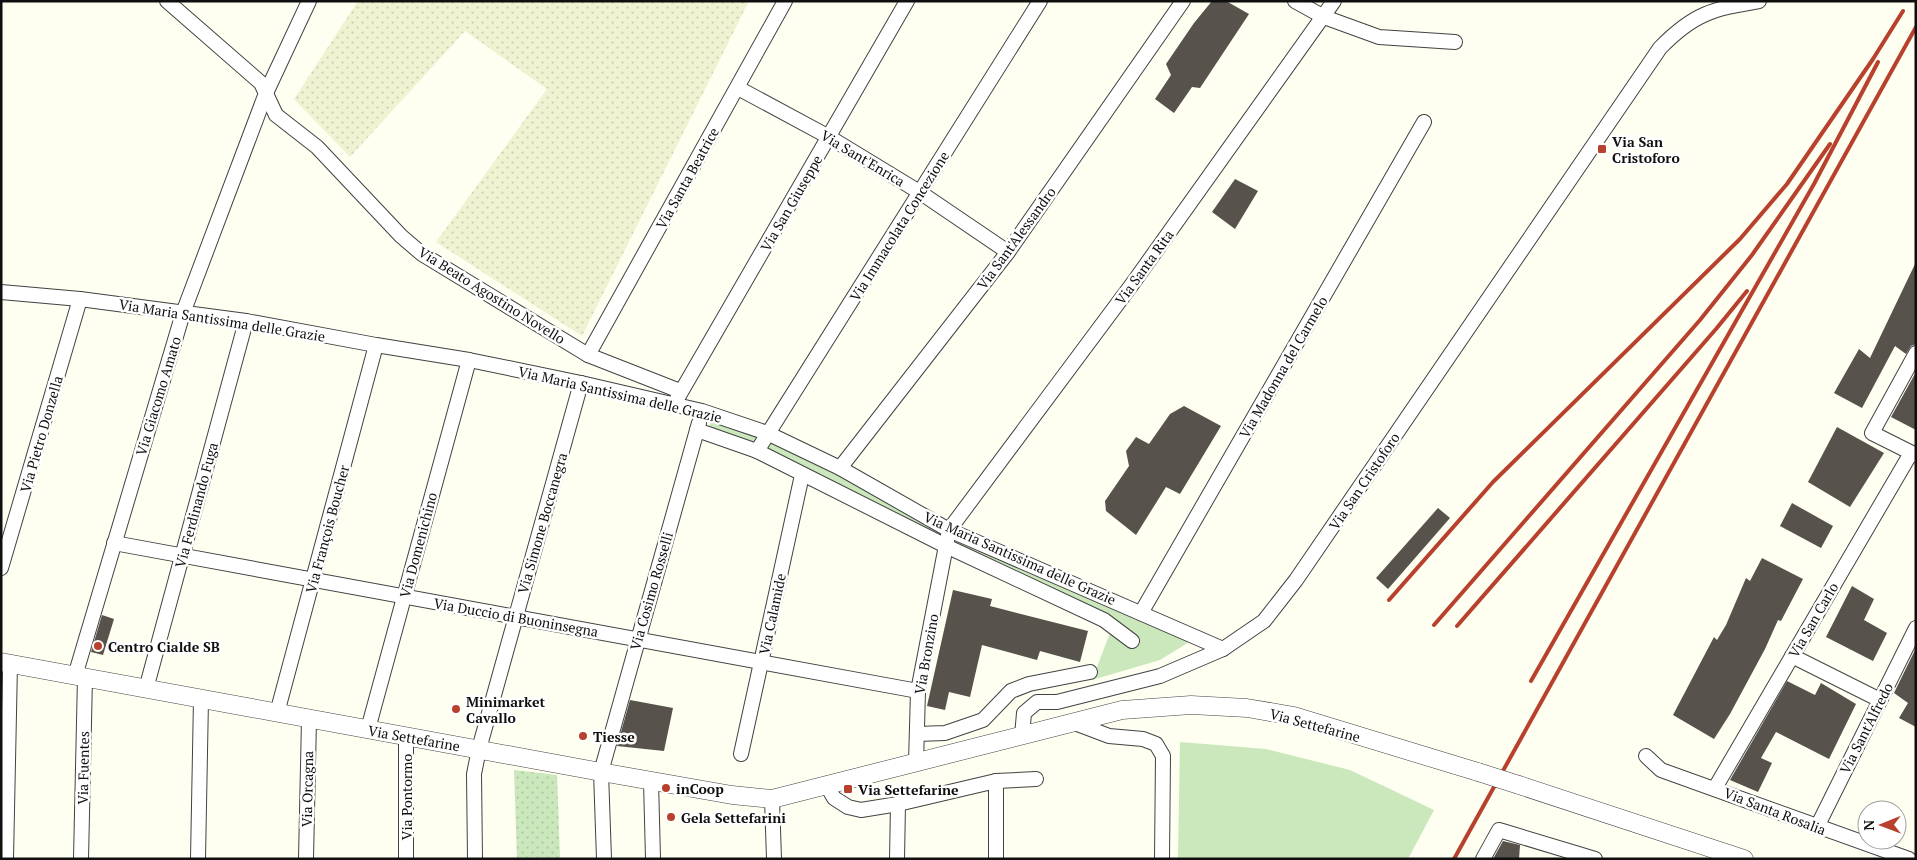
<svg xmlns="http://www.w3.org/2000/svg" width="1917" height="860" font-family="'PT Serif',serif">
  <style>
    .farmland { fill: url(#farmland-dots) }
    .grass { fill: #cae8bc }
    .park { fill: url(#park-dots) }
    .building { fill: #57524b }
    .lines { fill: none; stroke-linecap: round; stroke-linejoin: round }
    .minor-casing { stroke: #424242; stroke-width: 16 }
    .tertiary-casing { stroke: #424242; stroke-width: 19 }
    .minor { stroke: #fff; stroke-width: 14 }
    .tertiary { stroke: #fff; stroke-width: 18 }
    .rail { stroke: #b8412d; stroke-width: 4 }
    .tertiary-bridge-casing { stroke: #424242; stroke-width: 19; stroke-linecap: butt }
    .tertiary-bridge { stroke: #fff; stroke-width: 18 }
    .poi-dot { fill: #b8412d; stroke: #fff; stroke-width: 2 }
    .labels { text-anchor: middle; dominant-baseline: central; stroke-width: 5; stroke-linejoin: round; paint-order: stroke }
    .poi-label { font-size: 14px; font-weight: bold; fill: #0f0f0f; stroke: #fff; text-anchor: start }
    .street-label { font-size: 14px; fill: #0f0f0f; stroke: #fff }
  </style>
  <defs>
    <pattern id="farmland-dots" width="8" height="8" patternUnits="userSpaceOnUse" patternTransform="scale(1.25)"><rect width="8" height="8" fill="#f0f3d2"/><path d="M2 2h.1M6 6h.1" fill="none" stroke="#cdcfb3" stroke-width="1.8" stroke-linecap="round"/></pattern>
    <pattern id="park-dots" width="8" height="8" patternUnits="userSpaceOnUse" patternTransform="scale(1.25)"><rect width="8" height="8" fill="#cae8bc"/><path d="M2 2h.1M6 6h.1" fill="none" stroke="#acc6a0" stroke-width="1.8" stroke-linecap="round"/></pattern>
  </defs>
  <rect width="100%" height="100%" fill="#fefef1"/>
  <path class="farmland" d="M 358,1 L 749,1 L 582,336 L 436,242 L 547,89 L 465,31 L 350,157 L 294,99 Z"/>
  <g class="grass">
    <path d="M 712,419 L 756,437 L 753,445 L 709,427 Z"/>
    <path d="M 771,440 L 933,526 L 928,533 L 767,450 Z"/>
    <path d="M 958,538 L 1189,642 L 1160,660 L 1092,680 L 1115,620 L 956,546 Z"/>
    <path d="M 1180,742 L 1266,749 L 1350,770 L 1434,810 L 1408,859 L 1178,859 Z"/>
  </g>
  <path class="park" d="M 514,770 L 557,775 L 560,859 L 517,859 Z"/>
  <g class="building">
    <path d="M 1212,1 L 1226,1 L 1249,14 L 1200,88 L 1192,87 L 1174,113 L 1155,99 L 1171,75 L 1166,64 L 1194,23 Z"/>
    <path d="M 1235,179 L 1258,191 L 1235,229 L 1212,212 Z"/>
    <path d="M 1916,262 L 1916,344 L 1911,346 L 1906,354 L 1895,346 L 1862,408 L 1834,393 L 1859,349 L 1870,358 Z"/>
    <path d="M 1916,372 L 1916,430 L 1891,417 Z"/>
    <path d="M 1184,406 L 1221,426 L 1180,494 L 1166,487 L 1136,535 L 1106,511 L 1105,501 L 1129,466 L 1126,451 L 1136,437 L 1149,444 L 1170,414 Z"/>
    <path d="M 1837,427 L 1884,453 L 1850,507 L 1808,482 Z"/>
    <path d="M 1792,503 L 1833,526 L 1821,548 L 1780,526 Z"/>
    <path d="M 1438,508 L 1450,518 L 1388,589 L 1376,578 Z"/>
    <path d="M 1762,558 L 1803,579 L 1781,621 L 1778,620 L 1765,649 L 1730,714 L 1714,739 L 1673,715 L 1714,637 L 1717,640 L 1726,625 L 1746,578 L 1750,581 Z"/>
    <path d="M 1852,586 L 1874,599 L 1864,620 L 1887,633 L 1873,661 L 1826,637 Z"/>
    <path d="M 953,590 L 992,599 L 990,606 L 1088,631 L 1080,662 L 1040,651 L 1037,660 L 982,645 L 970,697 L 949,692 L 945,710 L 927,706 Z"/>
    <path d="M 102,615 L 114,619 L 103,655 L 91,652 Z"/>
    <path d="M 1916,648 L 1916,727 L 1899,718 L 1908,703 L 1894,693 Z"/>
    <path d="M 1787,681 L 1815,695 L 1821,683 L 1856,704 L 1829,759 L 1776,732 L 1761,758 L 1772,763 L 1758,792 L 1730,780 Z"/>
    <path d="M 630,700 L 673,708 L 664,751 L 617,746 Z"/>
    <path d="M 1503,841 L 1520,845 L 1519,859 L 1493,859 Z"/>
  </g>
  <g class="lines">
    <defs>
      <g id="minor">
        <path d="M 167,1 L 261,83 L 276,115 L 317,147 L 401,236 L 422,254 L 588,355 L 680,391"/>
        <path d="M 1295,1 L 1324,17 L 1379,37 L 1455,42"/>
        <path d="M 738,88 L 829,137 L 921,193 L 1008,252"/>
        <path d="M 1,292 L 80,299 L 246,321 L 376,345 L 469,360 L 581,383 L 702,411 L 767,433 L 840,468 L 949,530 L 1223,649"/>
        <path d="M 1916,353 L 1872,433 L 1916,455"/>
        <path d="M 588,355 L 785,1"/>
        <path d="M 677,399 L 907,1"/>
        <path d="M 697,430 L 757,451 L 946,546 L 1104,620 L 1132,641"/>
        <path d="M 757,451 L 1040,1"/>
        <path d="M 840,468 L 1008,252 L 1183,1"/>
        <path d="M 114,543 L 918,691"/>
        <path d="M 1,568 L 80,299"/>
        <path d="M 1141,613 L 1424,122"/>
        <path d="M 1792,656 L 1880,700"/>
        <path d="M 75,676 L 183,313 L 266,93 L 309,1"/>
        <path d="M 146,689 L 246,321"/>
        <path d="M 277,713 L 376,345"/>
        <path d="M 1072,722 L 1109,736 L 1143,739 L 1156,744 L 1163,756 L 1162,859"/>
        <path d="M 368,729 L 469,360"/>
        <path d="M 917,734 L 945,733 L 983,720 L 1011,691 L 1029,684 L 1090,672"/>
        <path d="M 406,736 L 406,859"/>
        <path d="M 1022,736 L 1024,713 L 1037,702 L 1057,702 L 1160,676 L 1223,649 L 1264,621 L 1296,580 L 1660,48 C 1694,13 1713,9 1759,1"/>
        <path d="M 741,754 L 802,475"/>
        <path d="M 1646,756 L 1661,770 L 1909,859"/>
        <path d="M 916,763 L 918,691 L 949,530 L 1133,283 L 1334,1"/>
        <path d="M 651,781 L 653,859"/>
        <path d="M 827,786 L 834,798 L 848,807 L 861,810 L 898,804 L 996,781 L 1036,779"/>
        <path d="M 1715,788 L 1911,453"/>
        <path d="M 772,799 L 774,859"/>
        <path d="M 1817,827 L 1916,628"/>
        <path d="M 6,859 L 10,664"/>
        <path d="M 81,859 L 85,677"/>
        <path d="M 198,859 L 201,699"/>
        <path d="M 306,859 L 309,719"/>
        <path d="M 475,859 L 474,774 L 479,749 L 581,383"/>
        <path d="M 604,859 L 601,772 L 699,423"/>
        <path d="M 897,859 L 898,804"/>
        <path d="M 996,859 L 996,781"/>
        <path d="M 1483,859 L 1499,830 L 1595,859"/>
      </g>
      <g id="tertiary">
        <path d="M 1,662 L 601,772 L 732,795 L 772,799 L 1122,710 L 1191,705 L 1247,708 L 1294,716 L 1478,772"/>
        <path d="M 1519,785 L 1744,859"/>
      </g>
    </defs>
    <use href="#minor" class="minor-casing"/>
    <use href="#tertiary" class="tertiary-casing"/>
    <use href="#minor" class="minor"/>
    <use href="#tertiary" class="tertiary"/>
    <g class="rail">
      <path d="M 1389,600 L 1493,482 L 1740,239 L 1787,184 L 1873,59 L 1903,11"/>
      <path d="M 1434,625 L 1700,320 L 1752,255 L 1830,144"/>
      <path d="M 1457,626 L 1716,329 L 1747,291"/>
      <path d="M 1531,681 L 1814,184 L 1878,62"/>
      <path d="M 1454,859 L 1916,27"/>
    </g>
    <defs>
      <path id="tertiary-bridge" d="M 1478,772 L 1519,785"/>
    </defs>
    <use href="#tertiary-bridge" class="tertiary-bridge-casing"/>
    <use href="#tertiary-bridge" class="tertiary-bridge"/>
  </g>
  <g class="poi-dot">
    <rect x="1597" y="144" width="10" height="10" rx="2.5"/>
    <circle cx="98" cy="646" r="5"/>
    <circle cx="456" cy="709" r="5"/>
    <circle cx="583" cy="736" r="5"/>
    <circle cx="666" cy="788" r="5"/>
    <rect x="843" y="784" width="10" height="10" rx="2.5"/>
    <circle cx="671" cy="817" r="5"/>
  </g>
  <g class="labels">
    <g class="poi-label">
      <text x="1612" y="141">Via San<tspan x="1612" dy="16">Cristoforo</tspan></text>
      <text x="108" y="646">Centro Cialde SB</text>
      <text x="466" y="701">Minimarket<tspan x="466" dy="16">Cavallo</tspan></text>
      <text x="593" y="736">Tiesse</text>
      <text x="676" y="788">inCoop</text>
      <text x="858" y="789">Via Settefarine</text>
      <text x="681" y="817">Gela Settefarini</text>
    </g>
    <g class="street-label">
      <text transform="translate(863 158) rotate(31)">Via Sant'Enrica</text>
      <text transform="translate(687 178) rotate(-61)">Via Santa Beatrice</text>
      <text transform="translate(791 203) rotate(-60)">Via San Giuseppe</text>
      <text transform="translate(899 226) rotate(-58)">Via Immacolata Concezione</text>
      <text transform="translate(1016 238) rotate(-54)">Via Sant'Alessandro</text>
      <text transform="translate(1144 267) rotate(-54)">Via Santa Rita</text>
      <text transform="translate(492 295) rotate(32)">Via Beato Agostino Novello</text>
      <text transform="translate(222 320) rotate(9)">Via Maria Santissima delle Grazie</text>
      <text transform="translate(1283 367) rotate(-60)">Via Madonna del Carmelo</text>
      <text transform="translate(620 394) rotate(13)">Via Maria Santissima delle Grazie</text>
      <text transform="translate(158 396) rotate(-73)">Via Giacomo Amato</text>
      <text transform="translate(41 434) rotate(-74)">Via Pietro Donzella</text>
      <text transform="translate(1364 481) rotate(-56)">Via San Cristoforo</text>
      <text transform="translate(196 505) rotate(-75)">Via Ferdinando Fuga</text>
      <text transform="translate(542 523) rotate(-74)">Via Simone Boccanegra</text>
      <text transform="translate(327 529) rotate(-75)">Via François Boucher</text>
      <text transform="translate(418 545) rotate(-75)">Via Domenichino</text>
      <text transform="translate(1020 558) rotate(24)">Via Maria Santissima delle Grazie</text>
      <text transform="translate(651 591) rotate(-74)">Via Cosimo Rosselli</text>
      <text transform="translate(772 614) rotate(-78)">Via Calamide</text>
      <text transform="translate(516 617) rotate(10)">Via Duccio di Buoninsegna</text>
      <text transform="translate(1813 620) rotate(-60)">Via San Carlo</text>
      <text transform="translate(926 654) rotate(-80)">Via Bronzino</text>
      <text transform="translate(1315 725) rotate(15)">Via Settefarine</text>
      <text transform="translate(1866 728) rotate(-63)">Via Sant'Alfredo</text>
      <text transform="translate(414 738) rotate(10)">Via Settefarine</text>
      <text transform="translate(83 768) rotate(-89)">Via Fuentes</text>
      <text transform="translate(307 789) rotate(-89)">Via Orcagna</text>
      <text transform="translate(406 797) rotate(-90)">Via Pontormo</text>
      <text transform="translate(1775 811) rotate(21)">Via Santa Rosalia</text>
    </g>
  </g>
  <rect width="1917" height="860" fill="none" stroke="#0f0f0f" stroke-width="5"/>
  <g transform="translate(1882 825) rotate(269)"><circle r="24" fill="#ffffff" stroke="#9f9f9f"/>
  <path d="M0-4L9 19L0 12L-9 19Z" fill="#b8412d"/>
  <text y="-8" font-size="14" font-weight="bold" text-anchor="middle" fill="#0f0f0f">N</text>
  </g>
</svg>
